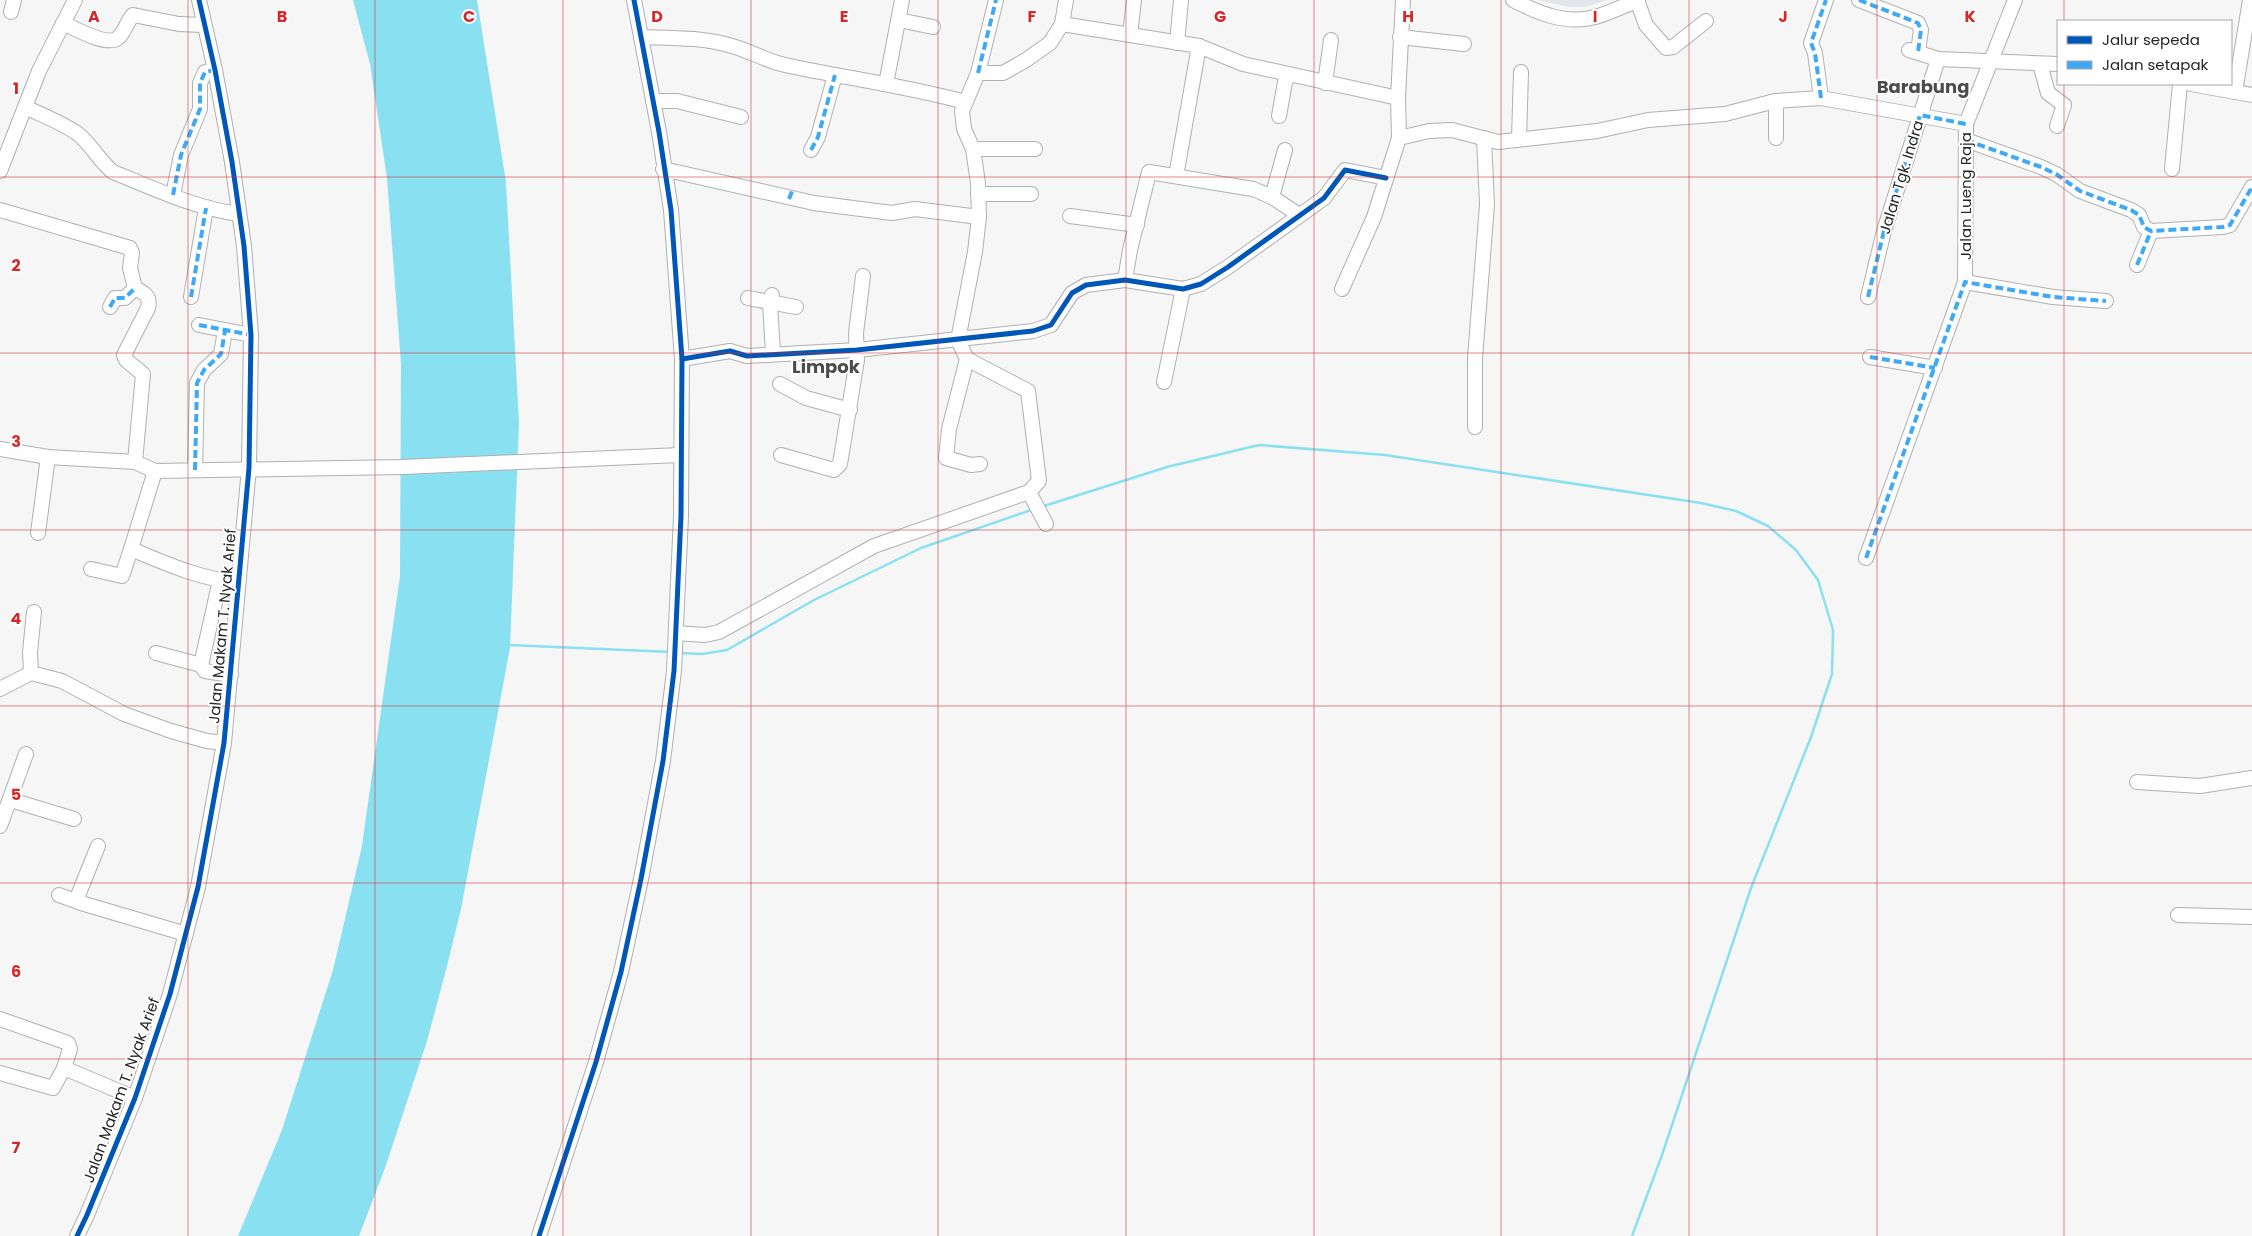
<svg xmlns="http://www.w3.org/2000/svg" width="2252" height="1236" font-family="Poppins,sans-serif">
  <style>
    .built { fill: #e2e6ea }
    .water { fill: #89e0f1 }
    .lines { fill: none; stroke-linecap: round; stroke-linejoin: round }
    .stream { stroke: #89e0f1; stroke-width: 2.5 }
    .minor-casing { stroke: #b0b0b1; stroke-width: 16 }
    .minor { stroke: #fefefe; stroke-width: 14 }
    .quiet { stroke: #3fa9f5; stroke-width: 4; stroke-dasharray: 8 4; stroke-linecap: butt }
    .cycleway-casing { stroke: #fff; stroke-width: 8 }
    .cycleway { stroke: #0057b8; stroke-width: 5 }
    .grid { fill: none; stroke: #d62828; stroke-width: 1; stroke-opacity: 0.55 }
    .labels { text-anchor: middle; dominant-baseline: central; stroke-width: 4; stroke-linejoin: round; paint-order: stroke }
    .street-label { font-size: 15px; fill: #252626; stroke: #fff }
    .quarter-label { font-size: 18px; font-weight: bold; fill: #4c4c4d; stroke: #fff }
    .grid-label { font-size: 16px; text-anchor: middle; font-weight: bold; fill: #d62828; stroke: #fff; stroke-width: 4; stroke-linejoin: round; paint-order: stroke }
  </style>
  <rect width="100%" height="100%" fill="#f6f6f7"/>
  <path class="built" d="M 1538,0 L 1607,0 L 1585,7 L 1569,7 Z"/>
  <path class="water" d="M 353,0 L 477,0 L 506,182 L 519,423 L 510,648 L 461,909 L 446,970 L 427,1041 L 385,1168 L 359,1236 L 238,1236 L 282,1130 L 333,970 L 362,846 L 400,576 L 401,364 L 387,178 L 370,64 Z"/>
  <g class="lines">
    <g class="stream">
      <path d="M 1041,507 L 1167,467 L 1259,445 L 1385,455 L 1701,503 L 1736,511 L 1768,526 L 1796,550 L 1818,580 L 1833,630 L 1832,674 L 1811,737 L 1751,888 L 1662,1155 L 1632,1236"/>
      <path d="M 509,645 L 671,652"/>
      <path d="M 679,653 L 702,654 L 727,650 L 814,600 L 921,548 L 1034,509"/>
    </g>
    <defs>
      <g id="minor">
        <path d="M 1513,0 C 1538,13 1566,25 1595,17 C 1609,13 1624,6 1638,0"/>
        <path d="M 1637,0 L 1646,25 L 1666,48 L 1673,47 L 1706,21"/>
        <path d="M 1859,0 L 1918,23 L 1921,30 L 1918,52"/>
        <path d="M 11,12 L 14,0"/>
        <path d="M 899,20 L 933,27"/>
        <path d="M 63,23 C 74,28 107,47 118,38 C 125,32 127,21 133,15 L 179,24 L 203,25"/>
        <path d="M 1062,24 L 1199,46 L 1243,64 L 1398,98"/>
        <path d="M 1130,35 L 1134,0"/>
        <path d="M 641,37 C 672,38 701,37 732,46 C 750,51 767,61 785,65 C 845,78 906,86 965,102"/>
        <path d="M 1400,37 L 1464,44"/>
        <path d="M 1177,43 L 1181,0"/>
        <path d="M 1909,50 L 1938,59 L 2058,64"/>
        <path d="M 2040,64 L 2048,93 L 2064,105 L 2057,126"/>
        <path d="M 978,73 L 996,0"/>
        <path d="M 1325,83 L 1331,40"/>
        <path d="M 886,84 L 902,0"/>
        <path d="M 2191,84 L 2252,95"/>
        <path d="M 2235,92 L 2250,0"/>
        <path d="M 1821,98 L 1815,53 L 1811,43 L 1826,0"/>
        <path d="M 653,101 L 677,101 L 741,117"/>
        <path d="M 25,107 C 42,115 63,123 78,134 C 92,145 99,161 113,172 C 153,188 197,209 239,214"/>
        <path d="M 1279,116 L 1285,82 L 1289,75"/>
        <path d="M 1399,138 L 1398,98 L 1403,0"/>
        <path d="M 1776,138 L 1776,101"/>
        <path d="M 1519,139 L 1521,72"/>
        <path d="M 1966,140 L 2041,167 L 2056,174 L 2080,191 L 2131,210 L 2139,215 L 2144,227 L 2151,231 L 2223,227 L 2230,225 L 2252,187"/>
        <path d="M 973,149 L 1035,149"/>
        <path d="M 811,150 L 818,137 L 835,75"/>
        <path d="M 663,169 L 814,203 L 892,213 L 915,209 L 979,217"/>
        <path d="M 2172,169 L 2180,84"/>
        <path d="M 0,171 L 39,71 L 75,0"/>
        <path d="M 1176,176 L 1199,46"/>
        <path d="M 978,194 L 1031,194"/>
        <path d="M 173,195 L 181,155 L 200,109 L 200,83 L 205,72 L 215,70"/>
        <path d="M 1272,197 L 1285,150"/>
        <path d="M 0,210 L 130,248 L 132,253 L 130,268 L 135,288 C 144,293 151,296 148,308 L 124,355 L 126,360 L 143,374 L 135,462"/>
        <path d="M 1070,216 L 1137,225"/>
        <path d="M 2137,265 L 2151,231"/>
        <path d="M 1125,280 L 1130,250 L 1149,172 L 1253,189 L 1272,197 L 1299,215"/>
        <path d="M 1965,282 L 1966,124 L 2015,0"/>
        <path d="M 1342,289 L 1374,217 L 1399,138 L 1429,131 L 1452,130 L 1498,142 L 1597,131 L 1648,120 L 1725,114 L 1775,101 L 1821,98 L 1966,124"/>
        <path d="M 772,295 L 770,303 L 773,353"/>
        <path d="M 191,297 L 206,208"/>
        <path d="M 1868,297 L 1884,231 L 1938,59"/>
        <path d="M 748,298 L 796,307"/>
        <path d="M 110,307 L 115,298 L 125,298 L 135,288"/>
        <path d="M 199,325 L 251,335"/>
        <path d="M 1870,357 L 1935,368"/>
        <path d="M 682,359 L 730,351 L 747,356 L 857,350 L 1033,331 L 1051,325 L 1072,293 L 1086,285 L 1125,280 L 1183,289 L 1201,284 L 1228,267 L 1324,198 L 1345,170 L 1386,178"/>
        <path d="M 967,359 L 1028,391 L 1039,481 L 1029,492 L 1046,524"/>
        <path d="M 1164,382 L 1183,289"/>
        <path d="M 780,384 L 806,398 L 850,410"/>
        <path d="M 1475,427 L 1475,358 L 1487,205 L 1484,138"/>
        <path d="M 0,449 L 48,457 L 135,462 L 155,471 L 402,467 L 680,455"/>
        <path d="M 781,455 L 834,470 L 840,464 L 857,360 L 856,333 L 863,276"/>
        <path d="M 980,464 L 971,465 L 946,458 L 949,429 L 967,359 L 958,340 L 975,252 L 979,217 L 978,183 L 973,149 L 964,129 L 962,111 L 978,73 L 1003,73 L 1026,60 L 1050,43 L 1062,24 L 1066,0"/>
        <path d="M 195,470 L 197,383 L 204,370 L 221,354 L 225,331"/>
        <path d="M 155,471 L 131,549 C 165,563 199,579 237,582"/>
        <path d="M 38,533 L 48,457"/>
        <path d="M 1866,558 L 1965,282 L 2053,297 L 2106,301"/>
        <path d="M 91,569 L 122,576 L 131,549"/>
        <path d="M 676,633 L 705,635 L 719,632 L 874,546 L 1029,492"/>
        <path d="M 156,653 L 201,665 L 205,671 L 231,675"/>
        <path d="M 201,665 L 220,580"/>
        <path d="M 31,673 L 30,652 L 34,612"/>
        <path d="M 0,689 L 31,673 L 62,681 L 124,714 L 171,731 L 207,741 L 224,743"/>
        <path d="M 2137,782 L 2200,786 L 2252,778"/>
        <path d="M 11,800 L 74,819"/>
        <path d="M 0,826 L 26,754"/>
        <path d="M 98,846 L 79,893 L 78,900 L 81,903 L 186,934"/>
        <path d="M 59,895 L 81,903"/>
        <path d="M 2178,915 L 2252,917"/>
        <path d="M 0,1019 L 68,1043 L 70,1049 L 64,1068"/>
        <path d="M 0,1073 L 53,1088 L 64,1068 L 135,1098"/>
        <path d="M 77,1236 L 87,1215 L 135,1098 L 170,994 L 198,887 L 224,743 L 249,468 L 251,335 L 244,246 L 232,162 L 215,70 L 199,0"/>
        <path d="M 539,1236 L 596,1062 L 621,972 L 641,879 L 663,761 L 674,671 L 681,516 L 682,359 L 671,210 L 659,132 L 634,0"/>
      </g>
    </defs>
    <use href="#minor" class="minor-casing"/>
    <use href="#minor" class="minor"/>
    <g class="quiet">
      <path d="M 1859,0 L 1918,23 L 1921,30 L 1918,52"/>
      <path d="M 978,73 L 996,0"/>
      <path d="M 1821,98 L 1815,53 L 1811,43 L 1826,0"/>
      <path d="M 1966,140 L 2041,167 L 2056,174 L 2080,191 L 2131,210 L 2139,215 L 2144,227 L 2151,231 L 2223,227 L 2230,225 L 2252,187"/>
      <path d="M 811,150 L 818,137 L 835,75"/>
      <path d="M 173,195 L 181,155 L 200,109 L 200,83 L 205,72 L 215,70"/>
      <path d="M 789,199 L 793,189"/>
      <path d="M 2137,265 L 2151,231"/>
      <path d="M 191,297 L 206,208"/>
      <path d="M 1868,297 L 1884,231 L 1920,115 L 1966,124"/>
      <path d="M 110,307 L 115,298 L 125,298 L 135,288"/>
      <path d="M 199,325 L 251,335"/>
      <path d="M 1870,357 L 1935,368"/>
      <path d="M 195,470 L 197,383 L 204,370 L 221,354 L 225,331"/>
      <path d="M 1866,558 L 1965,282 L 2053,297 L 2106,301"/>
    </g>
    <defs>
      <g id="cycleway">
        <path d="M 682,359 L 730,351 L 747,356 L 857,350 L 1033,331 L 1051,325 L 1072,293 L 1086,285 L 1125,280 L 1183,289 L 1201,284 L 1228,267 L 1324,198 L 1345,170 L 1386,178"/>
        <path d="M 77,1236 L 87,1215 L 135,1098 L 170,994 L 198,887 L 224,743 L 249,468 L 251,335 L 244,246 L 232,162 L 215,70 L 199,0"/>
        <path d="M 539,1236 L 596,1062 L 621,972 L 641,879 L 663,761 L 674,671 L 681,516 L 682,359 L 671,210 L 659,132 L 634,0"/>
      </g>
    </defs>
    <use href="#cycleway" class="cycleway-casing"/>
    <use href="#cycleway" class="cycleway"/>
  </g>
  <path class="grid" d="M 188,0 L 188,1236M 375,0 L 375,1236M 563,0 L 563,1236M 751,0 L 751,1236M 938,0 L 938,1236M 1126,0 L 1126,1236M 1314,0 L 1314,1236M 1501,0 L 1501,1236M 1689,0 L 1689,1236M 1877,0 L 1877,1236M 2064,0 L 2064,21M 2064,84 L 2064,1236M 0,177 L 2252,177M 0,353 L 2252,353M 0,530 L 2252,530M 0,706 L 2252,706M 0,883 L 2252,883M 0,1059 L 2252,1059"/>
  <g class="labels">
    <g class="street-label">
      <text transform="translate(1901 177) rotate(-73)">Jalan Tgk. Indra</text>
      <text transform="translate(1965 196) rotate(-90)">Jalan Lueng Raja</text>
      <text transform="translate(222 626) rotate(-85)">Jalan Makam T. Nyak Arief</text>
      <text transform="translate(121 1090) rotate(-70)">Jalan Makam T. Nyak Arief</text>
    </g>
    <g class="quarter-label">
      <text x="1923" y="86">Barabung</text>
      <text x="826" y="366">Limpok</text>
    </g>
  </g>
  <g class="grid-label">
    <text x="94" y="22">A</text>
    <text x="282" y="22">B</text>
    <text x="469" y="22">C</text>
    <text x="657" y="22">D</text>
    <text x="844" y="22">E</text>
    <text x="1032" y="22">F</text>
    <text x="1220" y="22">G</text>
    <text x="1408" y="22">H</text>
    <text x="1595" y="22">I</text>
    <text x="1783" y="22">J</text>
    <text x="1970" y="22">K</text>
    <text x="16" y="94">1</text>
    <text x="16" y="271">2</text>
    <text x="16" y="447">3</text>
    <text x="16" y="624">4</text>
    <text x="16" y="800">5</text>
    <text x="16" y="977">6</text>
    <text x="16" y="1153">7</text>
  </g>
  <rect x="2057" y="20" width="175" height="65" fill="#ffffff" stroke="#a8a8a8"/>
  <rect x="2067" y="36" width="25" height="8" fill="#0057b8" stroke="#a8a8a8"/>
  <text x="2102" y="45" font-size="15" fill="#252626">Jalur sepeda</text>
  <rect x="2067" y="61" width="25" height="8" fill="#3fa9f5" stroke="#a8a8a8"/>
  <text x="2102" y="70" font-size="15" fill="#252626">Jalan setapak</text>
</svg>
